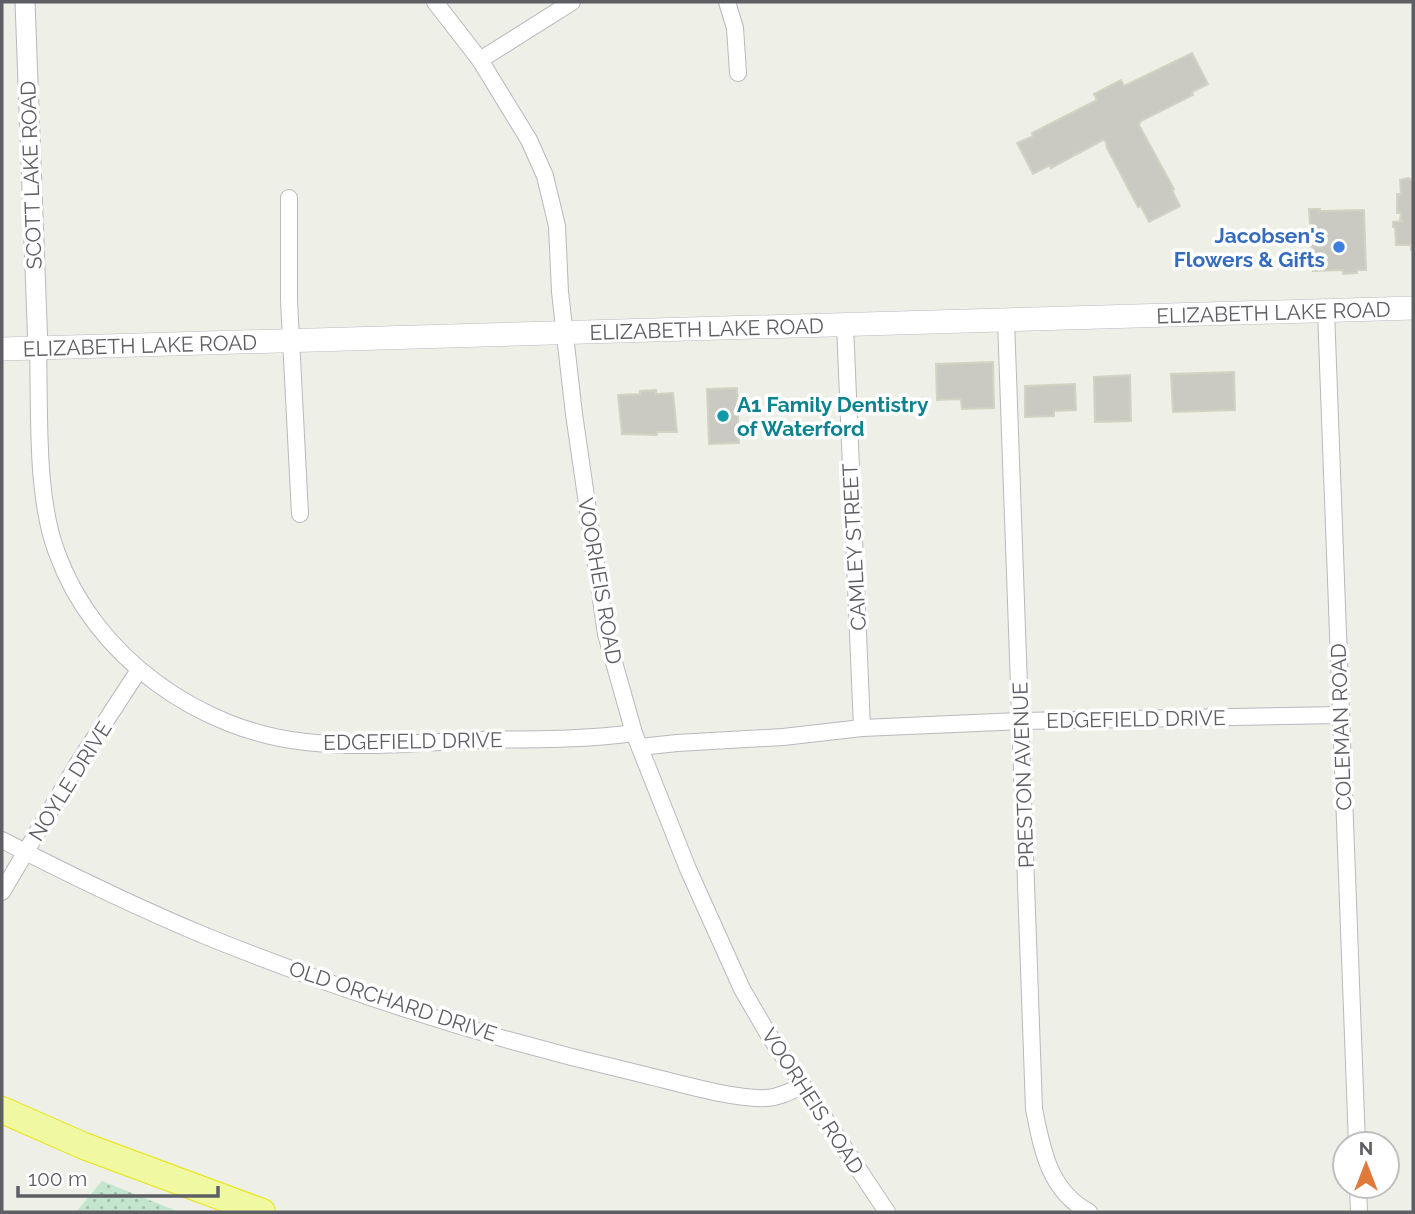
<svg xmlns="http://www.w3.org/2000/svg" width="1415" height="1214" font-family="Raleway,sans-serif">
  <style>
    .park { fill: url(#park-dots) }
    .building { fill: #cacac2; stroke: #d3d3c4; stroke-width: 2 }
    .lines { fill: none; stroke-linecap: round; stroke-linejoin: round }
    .minor-casing { stroke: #b8b9bf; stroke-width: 18 }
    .tertiary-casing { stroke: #b8b9bf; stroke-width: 21 }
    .secondary-casing { stroke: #b9bac1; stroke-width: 24 }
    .trunk-casing { stroke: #e7e50d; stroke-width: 28 }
    .minor { stroke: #fff; stroke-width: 16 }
    .tertiary { stroke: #fff; stroke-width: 19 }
    .secondary { stroke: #fff; stroke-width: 23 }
    .trunk { stroke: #f1f8a2; stroke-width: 26 }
    .shop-dot { fill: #3f7fe0; stroke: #fff; stroke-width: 2.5 }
    .culture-dot { fill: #0f9aa8; stroke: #fff; stroke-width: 2.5 }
    .labels { text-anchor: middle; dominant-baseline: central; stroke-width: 7; stroke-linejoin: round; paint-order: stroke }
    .street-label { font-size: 21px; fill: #5d5f65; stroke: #fff }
    .shop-label { font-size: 21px; font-weight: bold; fill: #366cbe; stroke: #fff; text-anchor: end }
    .culture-label { font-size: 21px; font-weight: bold; fill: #0d838f; stroke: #fff; text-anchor: start }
  </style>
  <defs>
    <pattern id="park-dots" width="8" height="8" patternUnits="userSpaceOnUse" patternTransform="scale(1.75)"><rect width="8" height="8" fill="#c4e5ce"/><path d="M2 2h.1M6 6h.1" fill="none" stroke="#a2bdab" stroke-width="1.8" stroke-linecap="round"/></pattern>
  </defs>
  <rect width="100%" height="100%" fill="#eeefe6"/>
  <path class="park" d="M 102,1181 L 179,1212 L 76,1212 Z"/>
  <g class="building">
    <path d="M 1192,53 L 1208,84 L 1192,92 L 1193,95 L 1141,121 L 1139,125 L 1174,189 L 1172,190 L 1180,206 L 1149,222 L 1141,206 L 1138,207 L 1107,148 L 1106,142 L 1103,140 L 1051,168 L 1050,165 L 1033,174 L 1017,143 L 1033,136 L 1032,133 L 1097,100 L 1094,94 L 1121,80 L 1124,86 Z"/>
    <path d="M 1408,178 L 1413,180 L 1413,250 L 1411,250 L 1411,245 L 1396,245 L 1395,227 L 1393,227 L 1393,222 L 1402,221 L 1400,220 L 1401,213 L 1397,213 L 1397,194 L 1401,194 L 1400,180 Z"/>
    <path d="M 1309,209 L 1320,209 L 1320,211 L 1364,210 L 1366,270 L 1357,270 L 1357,273 L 1343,274 L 1343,270 L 1313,271 Z"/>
    <path d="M 993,362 L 994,408 L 962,409 L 961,399 L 937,400 L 936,364 Z"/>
    <path d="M 1234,372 L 1235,410 L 1173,412 L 1171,374 Z"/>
    <path d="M 1130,375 L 1131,421 L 1095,422 L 1094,377 Z"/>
    <path d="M 1075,384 L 1076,410 L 1054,411 L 1054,416 L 1025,417 L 1025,386 Z"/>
    <path d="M 737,388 L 739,443 L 709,444 L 707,389 Z"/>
    <path d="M 656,390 L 656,394 L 673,393 L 677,432 L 657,432 L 657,435 L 622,434 L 618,395 L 640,394 L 640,391 Z"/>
  </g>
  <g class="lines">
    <defs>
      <g id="minor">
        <path d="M 435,2 L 480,60 L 529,140 L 545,176 L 557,226 L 560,292 L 574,414 L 606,634 L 634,733 L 688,869 L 742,989 L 767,1032 L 887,1212"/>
        <path d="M 727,2 L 735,28 L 738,73"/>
        <path d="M 480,60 L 572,2"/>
        <path d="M 289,198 L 289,300 L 300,514"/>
        <path d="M 1326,311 L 1357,1144"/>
        <path d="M 1006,320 L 1034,1109 C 1042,1149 1049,1191 1089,1212"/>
        <path d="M 845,325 L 862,728"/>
        <path d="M 38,349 C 40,412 35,495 57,553 C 94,656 199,731 306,742 C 364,749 423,742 481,740 C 533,739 583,740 634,733"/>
        <path d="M 640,747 L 677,743 L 783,737 L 862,728 L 1021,721 L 1340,715"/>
        <path d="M 2,840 C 70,875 138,908 208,937 C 344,992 494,1040 637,1073 C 672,1081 733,1100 767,1098 C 780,1097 791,1091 802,1086"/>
        <path d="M 2,892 L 77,765 L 139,670"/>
        <path d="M 1358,1186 L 1359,1212"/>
      </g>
      <path id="tertiary" d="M 25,2 L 38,349"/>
      <g id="secondary">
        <path id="s1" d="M 2,349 L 1413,308"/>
      </g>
      <path id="trunk" d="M 2,1110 L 84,1146 L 262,1212"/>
    </defs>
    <use href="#minor" class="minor-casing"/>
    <use href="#tertiary" class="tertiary-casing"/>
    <use href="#secondary" class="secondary-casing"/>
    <use href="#trunk" class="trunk-casing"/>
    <use href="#minor" class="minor"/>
    <use href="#tertiary" class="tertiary"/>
    <use href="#secondary" class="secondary"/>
    <use href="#trunk" class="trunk"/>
  </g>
  <circle class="shop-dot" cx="1339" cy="247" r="7"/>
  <circle class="culture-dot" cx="723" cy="416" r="7"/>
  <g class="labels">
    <g class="street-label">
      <text transform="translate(31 175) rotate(-92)">SCOTT LAKE ROAD</text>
      <text stroke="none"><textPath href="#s1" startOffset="1272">ELIZABETH LAKE ROAD</textPath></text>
      <text stroke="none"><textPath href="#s1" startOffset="705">ELIZABETH LAKE ROAD</textPath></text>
      <text stroke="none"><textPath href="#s1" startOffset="138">ELIZABETH LAKE ROAD</textPath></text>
      <text transform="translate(854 547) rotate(-93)">CAMLEY STREET</text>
      <text transform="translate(600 581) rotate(80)">VOORHEIS ROAD</text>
      <text transform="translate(1136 719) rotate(-1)">EDGEFIELD DRIVE</text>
      <text transform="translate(1341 727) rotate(-92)">COLEMAN ROAD</text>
      <text transform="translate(413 741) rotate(-1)">EDGEFIELD DRIVE</text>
      <text transform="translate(1023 775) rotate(-92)">PRESTON AVENUE</text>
      <text transform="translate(70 781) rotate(-58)">NOYLE DRIVE</text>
      <text transform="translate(393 1001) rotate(18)">OLD ORCHARD DRIVE</text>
      <text transform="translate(813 1101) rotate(57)">VOORHEIS ROAD</text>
    </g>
    <g class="shop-label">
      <text x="1325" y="235">Jacobsen's<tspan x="1325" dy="24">Flowers &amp; Gifts</tspan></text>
    </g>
    <g class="culture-label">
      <text x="737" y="404">A1 Family Dentistry<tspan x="737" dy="24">of Waterford</tspan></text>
    </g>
  </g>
  <rect width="1415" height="1214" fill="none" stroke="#5d5f65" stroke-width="7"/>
  <g transform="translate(1366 1165)"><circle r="33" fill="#ffffff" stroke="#bebfc1" stroke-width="2"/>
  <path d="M0-5L12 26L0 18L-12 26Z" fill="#df7a3b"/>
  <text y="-10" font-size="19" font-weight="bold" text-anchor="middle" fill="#5d5f65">N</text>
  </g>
  <path d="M18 1186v10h200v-10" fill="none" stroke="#5d5f65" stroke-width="3.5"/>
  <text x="28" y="1186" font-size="21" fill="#5d5f65" stroke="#ffffff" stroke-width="5" paint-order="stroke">100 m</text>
</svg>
